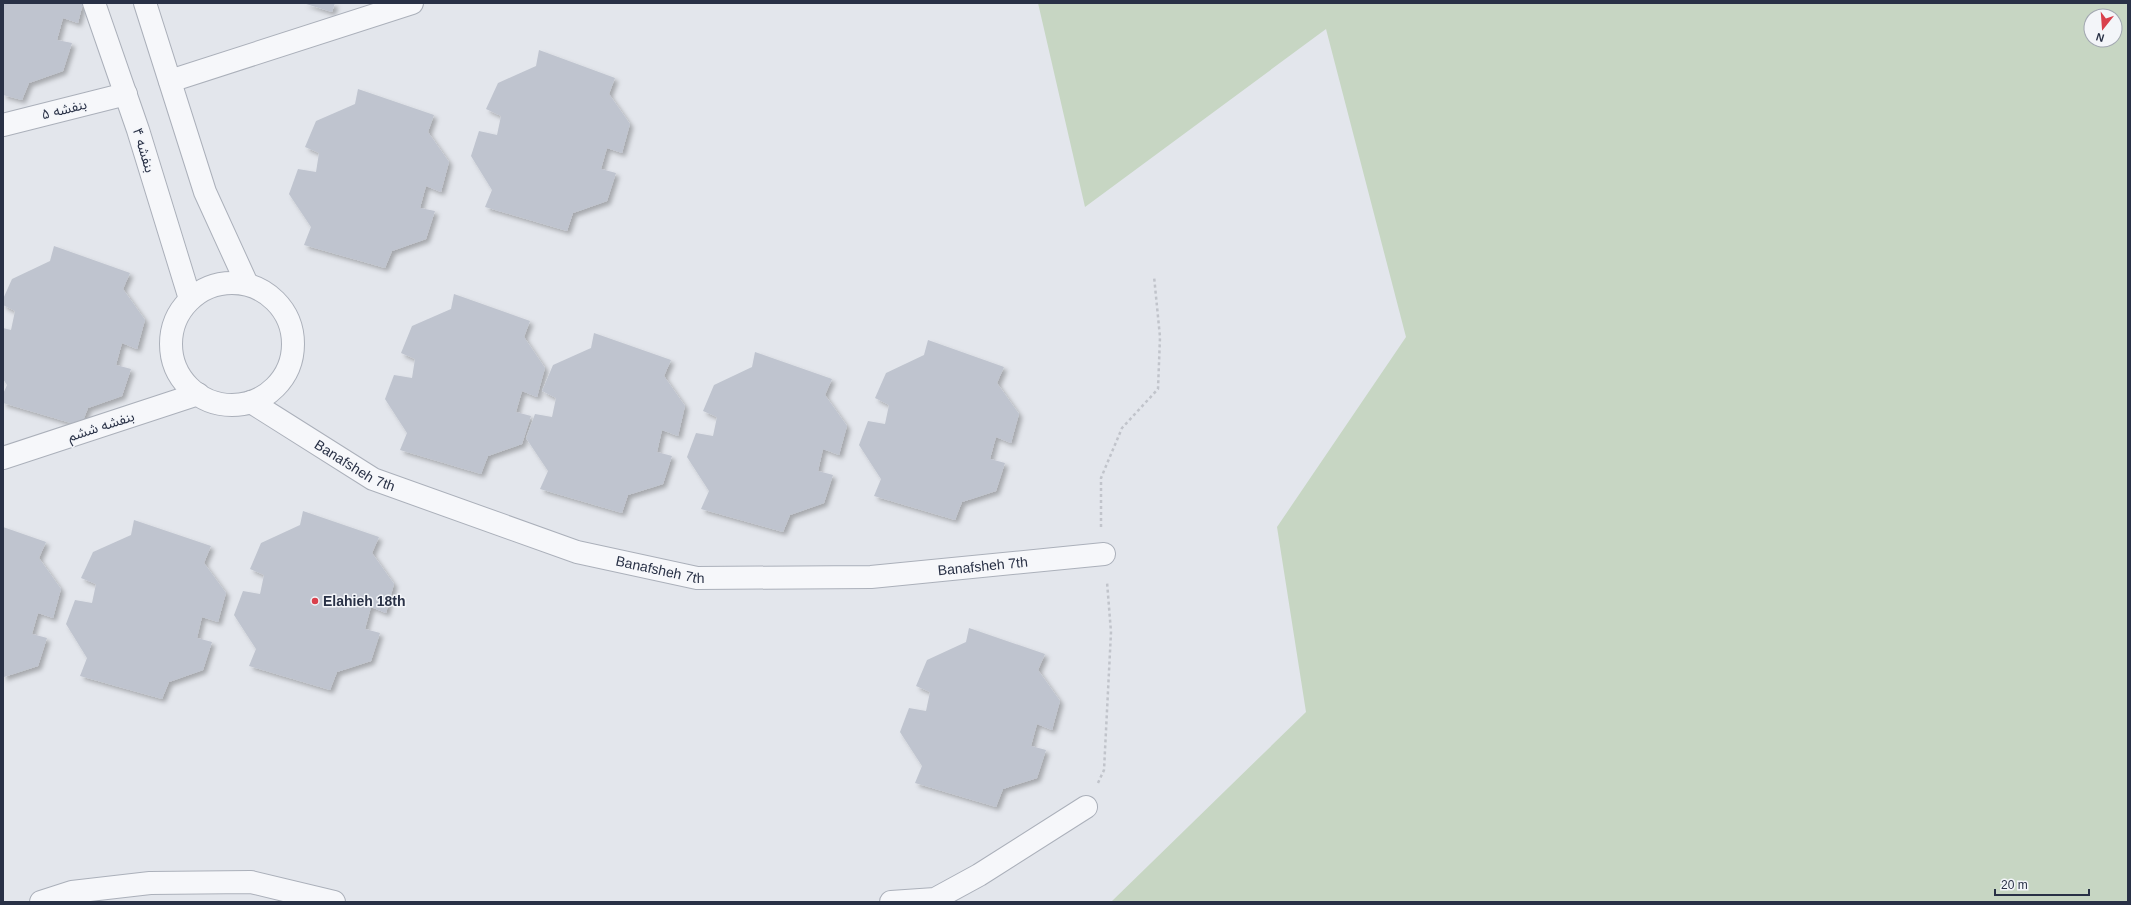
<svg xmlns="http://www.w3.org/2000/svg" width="2131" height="905" font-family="Helvetica,'Noto Sans Arabic',sans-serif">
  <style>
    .green { fill: #c7d6c3; fill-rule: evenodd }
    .building { fill: #bfc4cf; filter: url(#shadow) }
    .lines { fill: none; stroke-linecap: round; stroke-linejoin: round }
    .minor-casing { stroke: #abb0ba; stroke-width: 24 }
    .path { stroke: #c1c4cb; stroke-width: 2.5; stroke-dasharray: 3 3; stroke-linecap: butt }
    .minor { stroke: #f6f7fa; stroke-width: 22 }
    .poi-dot { fill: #d9404c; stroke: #f3f5f9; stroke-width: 1.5 }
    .labels { text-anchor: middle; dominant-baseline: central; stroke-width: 3; stroke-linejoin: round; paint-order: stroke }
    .street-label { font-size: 14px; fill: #293146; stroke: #f3f5f9 }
    .poi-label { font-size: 14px; font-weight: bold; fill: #293146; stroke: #f3f5f9; text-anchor: start }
  </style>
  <defs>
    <filter id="shadow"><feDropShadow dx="3.5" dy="3.5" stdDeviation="2" flood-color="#0004"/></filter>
  </defs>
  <rect width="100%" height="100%" fill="#e3e6ec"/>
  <path class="green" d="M 1038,3 L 2128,3 L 2128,902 L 1111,902 L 1306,712 L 1277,527 L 1406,337 L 1326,29 L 1085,207 ZM 2091,16 L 2115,16 L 2115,40 L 2091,40 Z"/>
  <g class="building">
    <path d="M 3,3 L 83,3 L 78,23 L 63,18 L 57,40 L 72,43 L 63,71 L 29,83 L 22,100 L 3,95 Z"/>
    <path d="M 303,3 L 335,3 L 332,12 Z"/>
    <path d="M 539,50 L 615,78 L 609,94 L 630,124 L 622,153 L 607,148 L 601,169 L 616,173 L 607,201 L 573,213 L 567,231 L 485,207 L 492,190 L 471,156 L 479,131 L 497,135 L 501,116 L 486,109 L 498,83 L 536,66 Z"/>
    <path d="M 358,89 L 434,115 L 428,132 L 449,162 L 441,192 L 426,186 L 420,208 L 435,211 L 426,239 L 392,251 L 385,268 L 304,245 L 311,227 L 289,194 L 298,169 L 316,172 L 319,153 L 305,147 L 316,121 L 355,104 Z"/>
    <path d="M 54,246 L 130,273 L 123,289 L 145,320 L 137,349 L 122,343 L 116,365 L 131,369 L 122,396 L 88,408 L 81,426 L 3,403 L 3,394 L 7,385 L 3,379 L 3,328 L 11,330 L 15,311 L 3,305 L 3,299 L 12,279 L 50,261 Z"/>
    <path d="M 454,294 L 530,321 L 524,337 L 545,368 L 537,397 L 522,391 L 516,412 L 531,416 L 522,444 L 488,456 L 481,474 L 400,450 L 407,433 L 385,399 L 394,375 L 412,378 L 415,359 L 401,353 L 412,326 L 451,309 Z"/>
    <path d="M 594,333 L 671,360 L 664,376 L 685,406 L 678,436 L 662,430 L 657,452 L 672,456 L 663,484 L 628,495 L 622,513 L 540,489 L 548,471 L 526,438 L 535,414 L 552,417 L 556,398 L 542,391 L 553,365 L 591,348 Z"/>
    <path d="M 928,340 L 1004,367 L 997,383 L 1019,414 L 1011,443 L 996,437 L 990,459 L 1005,463 L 996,491 L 962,502 L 955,520 L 874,496 L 881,479 L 859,445 L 868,421 L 885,424 L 889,405 L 875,398 L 886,373 L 924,355 Z"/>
    <path d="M 755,352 L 832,379 L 825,395 L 847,426 L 839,455 L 823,449 L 818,471 L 833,475 L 824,503 L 790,515 L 783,532 L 701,509 L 709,491 L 687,457 L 696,433 L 713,436 L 717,417 L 703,411 L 714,385 L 752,367 Z"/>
    <path d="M 303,511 L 379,537 L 372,553 L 394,584 L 386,613 L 371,607 L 365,629 L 380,633 L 371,661 L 337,672 L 330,690 L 249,666 L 256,649 L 234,615 L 243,591 L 260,594 L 264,575 L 250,569 L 261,543 L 300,525 Z"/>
    <path d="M 134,520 L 211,546 L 204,563 L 226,593 L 218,622 L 202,617 L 197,638 L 212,642 L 203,670 L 169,682 L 162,699 L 80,676 L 87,658 L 66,624 L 75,600 L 92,603 L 96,584 L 81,578 L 93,552 L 131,535 Z"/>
    <path d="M 3,527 L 46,542 L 39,558 L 61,589 L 53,618 L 38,613 L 32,634 L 47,638 L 38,666 L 4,677 L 3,680 Z"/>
    <path d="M 969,628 L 1045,654 L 1038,670 L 1060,701 L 1052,730 L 1037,724 L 1031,746 L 1046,750 L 1037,778 L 1003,789 L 996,807 L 915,783 L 922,766 L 900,732 L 909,708 L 926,711 L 930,692 L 916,686 L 927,660 L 966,642 Z"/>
  </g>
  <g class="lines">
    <defs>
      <g id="minor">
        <path d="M 94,3 L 138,130 L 190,299"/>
        <path d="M 145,3 L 205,192 L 247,284"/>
        <path d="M 170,81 L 412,3"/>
        <path d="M 3,125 L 126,94"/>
        <circle cx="232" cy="344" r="61"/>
        <path id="s1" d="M 251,402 L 373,479 L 577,552 L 697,578 L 871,577 L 1104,554"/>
        <path d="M 3,458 L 198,394"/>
        <path d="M 41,902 L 72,892 L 150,883 L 251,882 L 334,902"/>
        <path d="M 891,902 L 935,899 L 979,875 L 1086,807"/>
      </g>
    </defs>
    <use href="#minor" class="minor-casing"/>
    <g class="path">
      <path d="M 1101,527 L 1101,478 L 1122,428 L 1158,389 L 1160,337 L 1154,276"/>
      <path d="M 1098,783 L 1104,770 L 1111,632 L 1107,582"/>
    </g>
    <use href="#minor" class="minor"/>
  </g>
  <circle class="poi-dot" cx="315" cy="601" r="4"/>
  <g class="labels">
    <g class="street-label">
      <text transform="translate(64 109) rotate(-14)">بنفشه ۵</text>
      <text transform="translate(144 150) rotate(73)">بنفشه ۴</text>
      <text transform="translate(101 426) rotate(-18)">بنفشه ششم</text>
      <text stroke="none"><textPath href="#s1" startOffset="122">Banafsheh 7th</textPath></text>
      <text stroke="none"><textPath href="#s1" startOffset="770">Banafsheh 7th</textPath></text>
      <text stroke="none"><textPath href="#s1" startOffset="446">Banafsheh 7th</textPath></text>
    </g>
    <g class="poi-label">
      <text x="323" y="601">Elahieh 18th</text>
    </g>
  </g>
  <rect width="2131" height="905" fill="none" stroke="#293146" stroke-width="8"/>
  <g transform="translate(2103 28) rotate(197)"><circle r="19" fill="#f3f5f9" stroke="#a2a7b1"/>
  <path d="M0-3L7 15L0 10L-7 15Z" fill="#d9404c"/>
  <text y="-6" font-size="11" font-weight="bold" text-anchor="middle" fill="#293146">N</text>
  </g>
  <path d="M1995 889v6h94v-6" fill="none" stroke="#293146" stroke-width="2"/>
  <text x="2001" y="889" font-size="12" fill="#293146" stroke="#f3f5f9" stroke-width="3" paint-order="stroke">20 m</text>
</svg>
